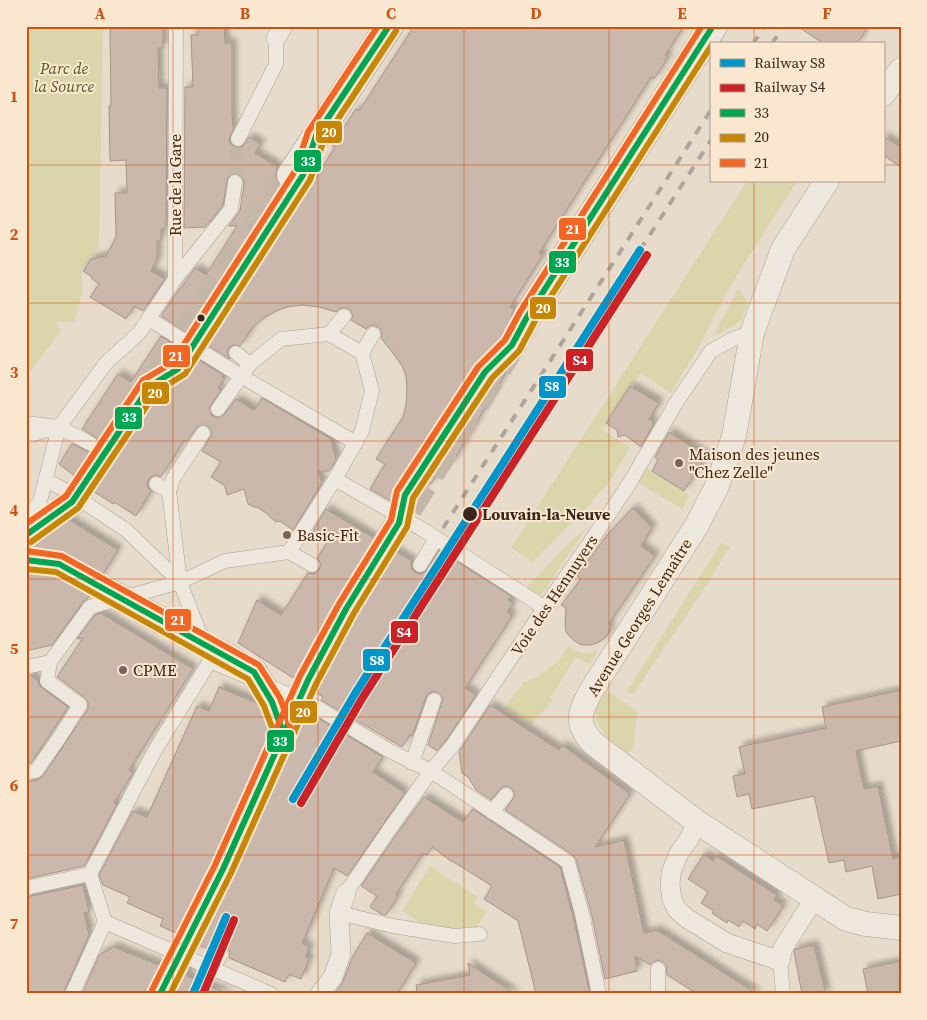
<svg xmlns="http://www.w3.org/2000/svg" width="927" height="1020" font-family="'Source Serif 4',serif">
  <style>
    .green { fill: #dbd5ac }
    .building { fill: #cbb8ac; stroke: #a7958a; filter: url(#shadow) }
    .lines { fill: none; stroke-linecap: round; stroke-linejoin: round }
    .pedestrian-tunnel { stroke: #c5b7a8; stroke-width: 14; stroke-dasharray: 14 7; stroke-linecap: butt }
    .secondary-tunnel { stroke: #c5b7a8; stroke-width: 28; stroke-dasharray: 28 14; stroke-linecap: butt }
    .pedestrian-casing { stroke: #aca095; stroke-width: 15 }
    .minor-casing { stroke: #aca095; stroke-width: 20 }
    .tertiary-casing { stroke: #aca095; stroke-width: 25 }
    .secondary-casing { stroke: #9b8f85; stroke-width: 29 }
    .pedestrian { stroke: #eee7de; stroke-width: 14 }
    .minor { stroke: #eee7de; stroke-width: 19 }
    .tertiary { stroke: #eee7de; stroke-width: 24 }
    .secondary { stroke: #eee7de; stroke-width: 28 }
    .rail { stroke: #ada59e; stroke-width: 4; stroke-dasharray: 9 9; stroke-linecap: butt }
    .bus-1-casing { stroke: #f9e7d0; stroke-width: 10 }
    .bus-2-casing { stroke: #f9e7d0; stroke-width: 10 }
    .bus-3-casing { stroke: #f9e7d0; stroke-width: 10 }
    .bus-1 { stroke: #00a651; stroke-width: 6 }
    .bus-2 { stroke: #c88607; stroke-width: 6 }
    .bus-3 { stroke: #f26522; stroke-width: 6 }
    .rail-1-casing { stroke: #f9e7d0; stroke-width: 11 }
    .rail-2-casing { stroke: #f9e7d0; stroke-width: 11 }
    .rail-1 { stroke: #0096cb; stroke-width: 8 }
    .rail-2 { stroke: #cb2127; stroke-width: 8 }
    .grid { fill: none; stroke: #ce510e; stroke-width: 1; stroke-opacity: 0.55 }
    .bus-dot { fill: #3b261b; stroke: #f9e7d0; stroke-width: 2 }
    .poi-dot { fill: #776559; stroke: #f9e7d0; stroke-width: 2 }
    .labels { text-anchor: middle; dominant-baseline: central; stroke-width: 4; stroke-linejoin: round; paint-order: stroke }
    .park-label { font-size: 16px; font-style: italic; fill: #545a20; stroke: #f9e7d0 }
    .street-label { font-size: 16px; fill: #3b261b; stroke: #f9e7d0 }
    .poi-label { font-size: 16px; fill: #3b261b; stroke: #f9e7d0; text-anchor: start }
    .stop-label { font-size: 16px; font-weight: bold; fill: #3b261b; stroke: #f9e7d0; text-anchor: start }
    .line-badge { stroke: #f9e7d0; stroke-width: 2 }
    .badge-label { font-size: 14px; text-anchor: middle; font-weight: bold; fill: #fff }
    .neatline { fill: none; stroke: #ce510e; stroke-width: 2 }
    .grid-label { font-size: 16px; text-anchor: middle; font-weight: bold; fill: #ce510e }
  </style>
  <defs>
    <filter id="shadow"><feDropShadow dx="4.5" dy="-4.5" stdDeviation="2.5" flood-color="#0004"/></filter>
  </defs>
  <rect width="100%" height="100%" fill="#e7dbcb"/>
  <g class="green">
    <path d="M 26,26 L 103,26 L 99,246 L 82,270 L 82,294 L 74,322 L 55,322 L 61,331 L 26,377 Z"/>
    <path d="M 747,181 L 797,181 L 729,288 L 701,343 L 671,393 L 640,373 L 602,430 L 630,447 L 610,481 L 579,516 L 532,562 L 511,548 Z"/>
    <path d="M 738,289 L 742,293 L 747,303 L 742,320 L 718,335 L 715,333 Z"/>
    <path d="M 647,468 L 688,494 L 687,499 L 682,509 L 637,482 Z"/>
    <path d="M 586,529 L 539,598 L 525,589 L 572,540 Z"/>
    <path d="M 721,543 L 730,547 L 698,598 L 633,694 L 627,691 Z"/>
    <path d="M 569,645 C 577,654 587,654 598,651 L 590,665 L 576,657 L 550,698 L 553,701 L 531,724 L 505,708 L 523,683 L 537,677 L 559,661 Z"/>
    <path d="M 603,688 L 637,711 L 633,748 L 630,751 L 626,752 L 607,737 L 599,726 L 597,719 L 595,705 Z"/>
    <path d="M 430,866 L 477,897 L 474,903 L 487,911 L 477,927 L 470,930 L 436,929 L 420,922 L 402,911 Z"/>
  </g>
  <g class="building">
    <path d="M 111,26 L 163,26 L 163,48 L 158,48 L 159,88 L 167,88 L 166,229 L 161,229 L 161,240 L 157,241 L 157,260 L 151,271 L 165,279 L 143,311 L 134,306 L 126,319 L 90,297 L 99,284 L 91,278 L 92,277 L 83,271 L 91,259 L 106,256 L 116,237 L 115,193 L 127,193 L 126,160 L 110,161 L 109,106 L 111,106 L 110,27 Z"/>
    <path d="M 224,26 L 225,43 L 232,43 L 232,113 L 233,127 L 234,128 L 230,136 L 229,140 L 230,143 L 235,147 L 239,148 L 242,147 L 249,137 L 261,144 L 255,153 L 278,167 L 275,175 L 277,182 L 283,188 L 291,191 L 298,189 L 304,183 L 310,187 L 335,147 L 332,146 L 337,138 L 356,109 L 359,111 L 414,26 L 684,26 L 665,55 L 668,57 L 654,79 L 651,77 L 539,253 L 543,255 L 510,307 L 514,309 L 511,317 L 513,325 L 519,330 L 526,333 L 530,332 L 455,458 L 451,465 L 445,462 L 431,484 L 428,482 L 410,512 L 370,489 L 385,464 L 376,459 L 403,417 L 406,405 L 407,388 L 406,376 L 402,366 L 393,353 L 381,338 L 382,334 L 381,330 L 378,327 L 373,325 L 369,326 L 366,329 L 351,320 L 353,317 L 352,313 L 350,310 L 346,308 L 341,308 L 336,312 L 319,307 L 303,305 L 287,307 L 276,311 L 262,319 L 252,328 L 240,346 L 233,345 L 229,347 L 227,352 L 230,359 L 161,316 L 180,288 L 181,288 L 195,268 L 206,275 L 237,226 L 229,226 L 240,211 L 244,183 L 243,179 L 241,176 L 236,173 L 231,174 L 228,177 L 223,205 L 205,227 L 184,228 L 185,87 L 193,87 L 191,35 L 198,35 L 198,27 Z"/>
    <path d="M 797,26 L 868,26 L 857,44 L 824,44 Z"/>
    <path d="M 883,136 L 901,147 L 901,167 L 883,155 Z"/>
    <path d="M 161,336 L 223,375 L 222,377 L 225,378 L 218,388 L 221,390 L 209,408 L 210,413 L 213,416 L 218,418 L 222,417 L 236,399 L 254,410 L 262,398 L 331,439 L 336,460 L 329,471 L 318,471 L 322,483 L 293,530 L 280,521 L 276,522 L 270,517 L 269,515 L 257,507 L 254,507 L 248,504 L 244,489 L 227,495 L 225,486 L 211,477 L 221,462 L 202,451 L 212,434 L 211,429 L 208,426 L 204,424 L 200,425 L 196,428 L 187,441 L 184,440 L 161,477 L 155,475 L 152,476 L 149,479 L 147,485 L 148,488 L 151,491 L 136,516 L 114,502 L 113,504 L 76,480 L 77,478 L 59,464 L 72,444 L 91,453 L 95,452 L 98,448 L 100,444 L 98,439 L 82,429 L 118,374 L 131,382 Z"/>
    <path d="M 630,386 L 659,403 L 649,419 L 654,423 L 641,447 L 625,435 L 618,437 L 617,430 L 606,423 Z"/>
    <path d="M 669,432 L 706,456 L 684,491 L 652,471 L 658,460 L 655,457 Z"/>
    <path d="M 633,508 L 652,528 L 641,546 L 655,556 L 609,623 L 610,628 L 607,636 L 602,640 L 597,643 L 591,645 L 581,645 L 576,642 L 570,637 L 566,632 L 565,625 L 566,608 L 561,605 L 581,579 L 577,576 L 581,570 L 608,534 Z"/>
    <path d="M 326,509 L 412,561 L 411,564 L 412,569 L 416,573 L 420,574 L 425,572 L 439,550 L 511,596 L 508,600 L 513,603 L 507,612 L 512,616 L 465,688 L 476,695 L 446,740 L 437,751 L 428,745 L 442,702 L 443,699 L 441,695 L 437,692 L 432,692 L 429,693 L 426,697 L 412,736 L 410,734 L 402,747 L 321,700 L 323,697 L 238,643 L 257,600 L 281,615 L 308,573 L 313,574 L 317,572 L 319,570 L 321,564 L 317,558 L 328,541 L 313,531 Z"/>
    <path d="M 55,511 L 118,550 L 87,599 L 83,602 L 52,645 L 26,651 L 26,558 Z"/>
    <path d="M 101,613 L 193,669 L 129,770 L 133,773 L 114,803 L 117,804 L 84,866 L 26,879 L 26,782 L 38,780 L 43,776 L 88,709 L 88,702 L 85,698 L 57,677 L 83,638 L 77,639 L 95,615 Z"/>
    <path d="M 30,675 L 38,681 L 39,685 L 42,688 L 68,707 L 31,763 L 26,764 L 26,676 Z"/>
    <path d="M 219,687 L 304,723 L 311,714 L 383,757 L 373,772 L 405,793 L 347,876 L 334,868 L 302,943 L 309,947 L 306,957 L 309,959 L 301,979 L 289,974 L 285,982 L 229,958 L 230,954 L 229,950 L 225,946 L 221,945 L 217,946 L 213,951 L 199,945 L 196,952 L 175,943 L 178,934 L 160,926 L 163,919 L 127,903 L 130,897 L 103,885 L 99,875 L 133,811 L 147,817 L 197,706 L 209,711 Z"/>
    <path d="M 901,690 L 901,741 L 856,751 L 864,789 L 878,786 L 893,859 L 901,857 L 901,894 L 878,899 L 872,866 L 846,872 L 844,860 L 829,863 L 814,796 L 752,809 L 749,794 L 737,797 L 733,776 L 745,774 L 739,747 L 826,728 L 822,707 Z"/>
    <path d="M 490,705 L 559,750 L 562,745 L 630,794 L 595,847 L 624,840 L 644,933 L 657,930 L 757,994 L 697,994 L 667,975 L 666,965 L 663,962 L 658,960 L 653,962 L 650,965 L 635,956 L 637,971 L 605,979 L 591,912 L 576,859 L 573,855 L 505,810 L 514,797 L 514,792 L 511,788 L 507,786 L 502,787 L 491,800 L 476,790 L 469,778 L 462,773 L 459,752 Z"/>
    <path d="M 424,797 L 463,822 L 473,809 L 560,867 L 573,916 L 590,994 L 536,994 L 518,921 L 484,899 L 492,886 L 452,861 L 452,862 L 432,847 L 427,855 L 423,853 L 396,894 L 398,896 L 386,915 L 381,914 L 370,907 L 377,896 L 361,886 L 396,835 Z"/>
    <path d="M 704,854 L 713,861 L 716,856 L 777,895 L 774,900 L 783,906 L 767,931 L 757,924 L 755,929 L 743,921 L 739,927 L 728,920 L 727,923 L 712,913 L 714,911 L 701,903 L 708,892 L 688,879 Z"/>
    <path d="M 83,885 L 89,912 L 84,913 L 89,935 L 63,994 L 26,994 L 26,897 Z"/>
    <path d="M 367,933 L 416,963 L 397,994 L 334,994 L 342,984 L 352,958 Z"/>
    <path d="M 814,945 L 826,994 L 802,994 L 794,952 L 795,949 Z"/>
    <path d="M 114,947 L 166,968 L 169,959 L 190,968 L 187,976 L 228,994 L 82,994 L 99,955 Z"/>
    <path d="M 901,961 L 901,994 L 868,994 L 863,969 Z"/>
    <path d="M 468,963 L 515,994 L 417,994 L 416,985 L 470,975 Z"/>
  </g>
  <g class="lines">
    <g class="pedestrian-tunnel">
      <path d="M 235,182 L 238,139"/>
      <path d="M 203,433 L 218,409"/>
    </g>
    <g class="secondary-tunnel">
      <path d="M 26,535 L 72,502 L 291,175"/>
      <path d="M 26,560 L 59,564 L 254,672 L 272,702 L 284,735"/>
      <path d="M 160,994 L 223,869 L 284,735 L 308,680 L 346,609 L 399,523 L 512,345 L 527,317"/>
    </g>
    <defs>
      <g id="pedestrian">
        <path d="M 238,139 L 276,64 L 276,38"/>
        <path d="M 175,279 L 231,209 L 235,182"/>
        <path d="M 149,319 L 241,376 L 356,443"/>
        <path d="M 329,334 L 344,316"/>
        <path d="M 236,353 L 250,364"/>
        <path d="M 362,353 L 373,334"/>
        <path d="M 218,409 L 250,364 L 281,339 L 329,334 L 362,353 L 372,391 L 362,431 L 335,479 L 289,552 L 312,565"/>
        <path d="M 26,423 L 59,427 L 91,444"/>
        <path d="M 26,436 L 51,429"/>
        <path d="M 335,479 L 422,529 L 536,602 L 543,610"/>
        <path d="M 45,480 L 67,491 L 126,530 L 180,582"/>
        <path d="M 156,484 L 169,491"/>
        <path d="M 26,520 L 40,501 L 59,427 L 106,363 L 139,333 L 175,279 L 176,26"/>
        <path d="M 420,565 L 436,539"/>
        <path d="M 180,582 L 169,491 L 173,479 L 203,433"/>
        <path d="M 180,582 L 225,561 L 289,552"/>
        <path d="M 26,667 L 50,662 L 90,607 L 180,582 L 210,661 L 311,704 L 388,750 L 431,771 L 568,862 L 582,914 L 599,994"/>
        <path d="M 412,763 L 434,700"/>
        <path d="M 26,773 L 36,771 L 59,738 L 80,705 L 47,681 L 50,662"/>
        <path d="M 492,812 L 506,795"/>
        <path d="M 26,888 L 90,874"/>
        <path d="M 346,893 L 389,830 L 431,771 L 453,745 L 551,598 L 595,535 L 629,484 L 676,403 L 711,351 L 735,338 L 752,333"/>
        <path d="M 339,913 L 393,926 L 454,936 L 480,934"/>
        <path d="M 105,922 L 271,994"/>
        <path d="M 780,961 L 783,994"/>
        <path d="M 213,969 L 221,954"/>
        <path d="M 658,969 L 658,994"/>
        <path d="M 72,994 L 105,922 L 90,874 L 154,752 L 210,661"/>
      </g>
      <g id="minor">
        <path d="M 276,38 L 283,26"/>
        <path d="M 697,822 L 689,839 L 679,853 L 671,873 L 670,886 L 672,899 L 677,910 L 688,919 L 727,943 L 780,961 L 783,948 L 814,899"/>
        <path d="M 320,994 L 333,977 L 341,954 L 339,913 L 346,893"/>
      </g>
      <g id="tertiary">
        <path d="M 883,94 L 901,70"/>
        <path d="M 827,181 L 783,249 L 752,333 L 734,436 L 717,486 L 697,525 L 591,691 C 579,713 575,723 593,743 L 697,822 L 846,919 L 866,924 L 901,928"/>
      </g>
      <g id="secondary">
        <path d="M 291,175 L 389,26"/>
        <path d="M 527,317 L 713,26"/>
      </g>
    </defs>
    <use href="#pedestrian" class="pedestrian-casing"/>
    <use href="#minor" class="minor-casing"/>
    <use href="#tertiary" class="tertiary-casing"/>
    <use href="#secondary" class="secondary-casing"/>
    <use href="#pedestrian" class="pedestrian"/>
    <use href="#minor" class="minor"/>
    <use href="#tertiary" class="tertiary"/>
    <use href="#secondary" class="secondary"/>
    <g class="rail">
      <path d="M 753,44 L 765,26"/>
      <path d="M 772,44 L 783,26"/>
      <path d="M 640,250 L 711,140"/>
      <path d="M 443,528 L 711,110"/>
    </g>
    <defs>
      <g id="bus-1">
        <path d="M 26,535 L 72,502 L 150,386 L 178,369 L 303,175 L 316,136 L 389,26"/>
        <path d="M 26,560 L 59,564 L 254,672 L 272,702 L 284,735"/>
        <path d="M 160,994 L 223,869 L 308,680 L 346,609 L 399,523 L 405,495 L 485,372 L 512,345 L 527,317 L 713,26"/>
      </g>
      <g id="bus-2">
        <path d="M 31,542 L 78,508 L 156,392 L 185,374 L 310,180 L 324,140 L 396,31"/>
        <path d="M 26,569 L 56,572 L 248,679 L 264,706 L 276,738"/>
        <path d="M 170,994 L 231,873 L 316,684 L 354,613 L 407,527 L 413,498 L 492,378 L 519,351 L 535,321 L 711,46"/>
      </g>
      <g id="bus-3">
        <path d="M 26,524 L 66,496 L 143,380 L 172,363 L 295,171 L 308,132 L 378,26"/>
        <path d="M 27,551 L 62,556 L 259,665 L 280,698 L 292,732"/>
        <path d="M 152,990 L 215,865 L 300,676 L 339,604 L 391,520 L 397,491 L 478,367 L 505,340 L 520,312 L 702,26"/>
      </g>
    </defs>
    <use href="#bus-1" class="bus-1-casing"/>
    <use href="#bus-2" class="bus-2-casing"/>
    <use href="#bus-3" class="bus-3-casing"/>
    <use href="#bus-1" class="bus-1"/>
    <use href="#bus-2" class="bus-2"/>
    <use href="#bus-3" class="bus-3"/>
    <defs>
      <g id="rail-1">
        <path d="M 293,799 L 356,692 L 640,250"/>
        <path d="M 193,994 L 226,917"/>
      </g>
      <g id="rail-2">
        <path d="M 301,803 L 363,697 L 647,255"/>
        <path d="M 203,994 L 234,920"/>
      </g>
    </defs>
    <use href="#rail-1" class="rail-1-casing"/>
    <use href="#rail-2" class="rail-2-casing"/>
    <use href="#rail-1" class="rail-1"/>
    <use href="#rail-2" class="rail-2"/>
  </g>
  <path class="grid" d="M 173,26 L 173,994M 318,26 L 318,994M 464,26 L 464,994M 609,26 L 609,994M 754,26 L 754,44M 26,165 L 711,165M 883,165 L 901,165M 754,181 L 754,994M 26,303 L 901,303M 26,441 L 901,441M 26,579 L 901,579M 26,717 L 901,717M 26,855 L 901,855"/>
  <g class="bus-dot">
    <circle cx="201" cy="318" r="4.5"/>
    <circle cx="470" cy="514" r="8"/>
  </g>
  <g class="poi-dot">
    <circle cx="679" cy="463" r="5"/>
    <circle cx="287" cy="535" r="5"/>
    <circle cx="123" cy="670" r="5"/>
  </g>
  <g class="labels">
    <g class="park-label">
      <text x="64" y="68">Parc de<tspan x="64" dy="18">la Source</tspan></text>
    </g>
    <g class="street-label">
      <text transform="translate(175 185) rotate(-90)">Rue de la Gare</text>
      <text transform="translate(554 595) rotate(-56)">Voie des Hennuyers</text>
      <text transform="translate(639 617) rotate(-58)">Avenue Georges Lemaître</text>
    </g>
    <g class="poi-label">
      <text x="689" y="454">Maison des jeunes<tspan x="689" dy="18">"Chez Zelle"</tspan></text>
      <text x="297" y="535">Basic-Fit</text>
      <text x="133" y="670">CPME</text>
    </g>
    <g class="stop-label">
      <text x="482" y="514">Louvain-la-Neuve</text>
    </g>
  </g>
  <g class="line-badge">
    <rect x="315" y="120" width="28" height="24" rx="5" fill="#c88607"/>
    <rect x="293" y="149" width="29" height="24" rx="5" fill="#00a651"/>
    <rect x="558" y="217" width="29" height="24" rx="5" fill="#f26522"/>
    <rect x="548" y="250" width="29" height="24" rx="5" fill="#00a651"/>
    <rect x="529" y="296" width="28" height="24" rx="5" fill="#c88607"/>
    <rect x="162" y="344" width="29" height="24" rx="5" fill="#f26522"/>
    <rect x="565" y="348" width="29" height="24" rx="5" fill="#cb2127"/>
    <rect x="538" y="375" width="29" height="24" rx="5" fill="#0096cb"/>
    <rect x="141" y="381" width="29" height="24" rx="5" fill="#c88607"/>
    <rect x="114" y="406" width="29" height="24" rx="5" fill="#00a651"/>
    <rect x="164" y="608" width="28" height="24" rx="5" fill="#f26522"/>
    <rect x="390" y="620" width="29" height="24" rx="5" fill="#cb2127"/>
    <rect x="362" y="648" width="29" height="24" rx="5" fill="#0096cb"/>
    <rect x="289" y="700" width="29" height="24" rx="5" fill="#c88607"/>
    <rect x="266" y="729" width="29" height="24" rx="5" fill="#00a651"/>
  </g>
  <g class="badge-label">
    <text x="329" y="137">20</text>
    <text x="308" y="166">33</text>
    <text x="573" y="234">21</text>
    <text x="562" y="267">33</text>
    <text x="543" y="313">20</text>
    <text x="176" y="361">21</text>
    <text x="580" y="365">S4</text>
    <text x="552" y="391">S8</text>
    <text x="155" y="398">20</text>
    <text x="129" y="422">33</text>
    <text x="178" y="625">21</text>
    <text x="404" y="637">S4</text>
    <text x="377" y="665">S8</text>
    <text x="303" y="717">20</text>
    <text x="280" y="746">33</text>
  </g>
  <rect width="927" height="1020" fill="none" stroke="#f9e7d0" stroke-width="55"/>
  <rect x="710" y="42" width="175" height="140" fill="#f9e7d0" stroke="#ad9a88"/>
  <rect x="720" y="59" width="25" height="8" fill="#0096cb" stroke="#ad9a88"/>
  <text x="754" y="68" font-size="15" fill="#3b261b">Railway S8</text>
  <rect x="720" y="84" width="25" height="8" fill="#cb2127" stroke="#ad9a88"/>
  <text x="754" y="92" font-size="15" fill="#3b261b">Railway S4</text>
  <rect x="720" y="109" width="25" height="8" fill="#00a651" stroke="#ad9a88"/>
  <text x="754" y="118" font-size="15" fill="#3b261b">33</text>
  <rect x="720" y="134" width="25" height="8" fill="#c88607" stroke="#ad9a88"/>
  <text x="754" y="142" font-size="15" fill="#3b261b">20</text>
  <rect x="720" y="159" width="25" height="8" fill="#f26522" stroke="#ad9a88"/>
  <text x="754" y="168" font-size="15" fill="#3b261b">21</text>
  <rect x="28" y="28" width="872" height="964" class="neatline"/>
  <g class="grid-label">
    <text x="100" y="19">A</text>
    <text x="245" y="19">B</text>
    <text x="391" y="19">C</text>
    <text x="536" y="19">D</text>
    <text x="682" y="19">E</text>
    <text x="827" y="19">F</text>
    <text x="14" y="102">1</text>
    <text x="14" y="240">2</text>
    <text x="14" y="378">3</text>
    <text x="14" y="516">4</text>
    <text x="14" y="654">5</text>
    <text x="14" y="791">6</text>
    <text x="14" y="929">7</text>
  </g>
</svg>
